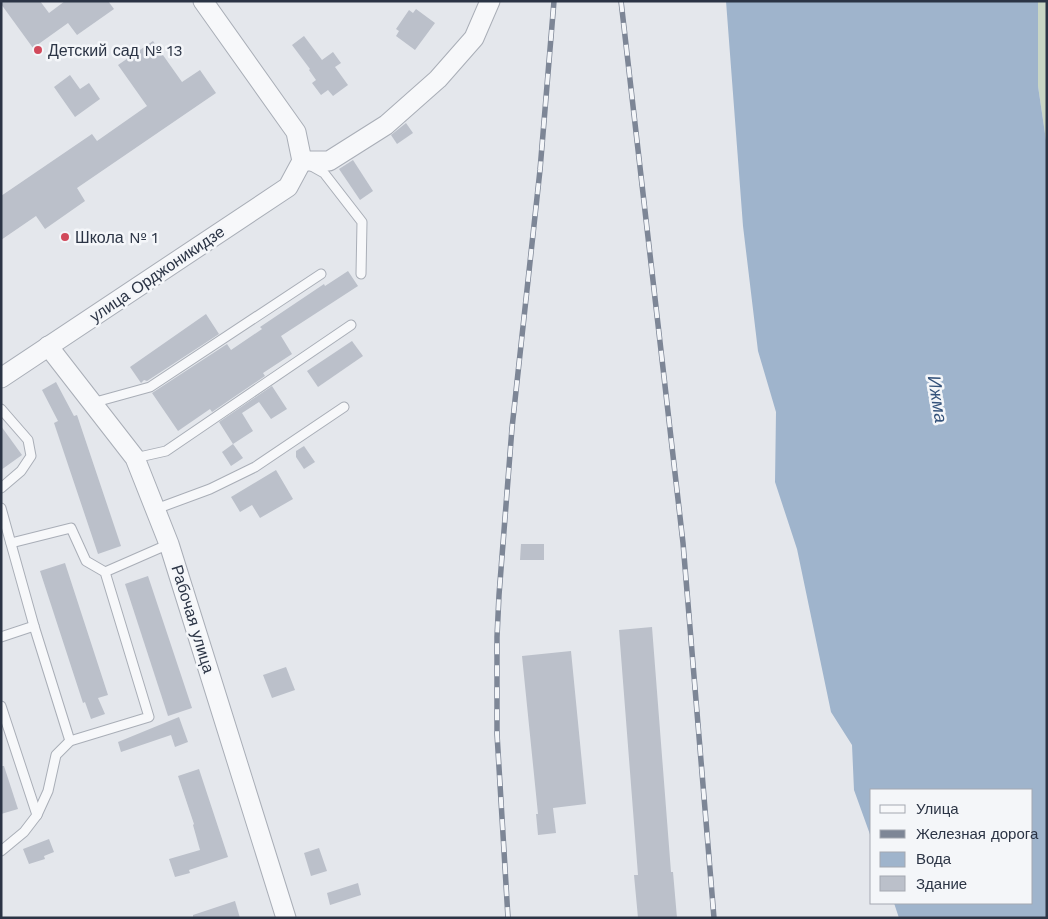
<svg xmlns="http://www.w3.org/2000/svg" width="1048" height="919" font-family="'Work Sans',sans-serif">
  <style>
    .green { fill: #c9d6c5 }
    .water { fill: #9fb4cc }
    .building { fill: #bbc0ca }
    .lines { fill: none; stroke-linecap: round; stroke-linejoin: round }
    .lane-casing { stroke: #a9aeb7; stroke-width: 11 }
    .street-casing { stroke: #a9aeb7; stroke-width: 21 }
    .lane { stroke: #f7f8fa; stroke-width: 9 }
    .street { stroke: #f7f8fa; stroke-width: 19 }
    .rail-casing { stroke: #7d8696; stroke-width: 5.5 }
    .rail { stroke: #f4f6f9; stroke-width: 4; stroke-dasharray: 11; stroke-linecap: butt }
    .poi-dot { fill: #d1495b; stroke: #f4f6f9; stroke-width: 2 }
    .labels { text-anchor: middle; dominant-baseline: central; stroke-width: 5; stroke-linejoin: round; paint-order: stroke }
    .poi-label { font-size: 16px; fill: #2b3445; stroke: #f4f6f9; text-anchor: start }
    .street-label { font-size: 16px; fill: #2b3445; stroke: #f4f6f9 }
    .water-label { font-size: 18px; font-style: italic; fill: #34527a; stroke: #f4f6f9 }
  </style>
  <rect width="100%" height="100%" fill="#e4e7ec"/>
  <path class="green" d="M 1038,1 L 1047,1 L 1047,147 L 1038,86 Z"/>
  <path class="water" d="M 726,1 L 1038,1 L 1038,86 L 1047,147 L 1047,918 L 899,918 L 894,903 L 1032,903 L 1032,790 L 872,790 L 872,840 L 854,790 L 852,745 L 831,712 L 797,549 L 775,482 L 776,412 L 758,351 L 743,226 Z"/>
  <g class="building">
    <path d="M 1,1 L 40,1 L 49,13 L 65,1 L 108,1 L 114,9 L 77,35 L 68,23 L 33,48 L 1,4 Z"/>
    <path d="M 416,9 L 435,23 L 415,50 L 396,36 L 399,31 L 396,29 L 409,10 L 413,13 Z"/>
    <path d="M 304,36 L 322,60 L 333,52 L 341,63 L 335,67 L 348,85 L 333,96 L 328,90 L 321,95 L 312,83 L 316,80 L 309,70 L 310,69 L 292,45 Z"/>
    <path d="M 153,41 L 182,82 L 200,70 L 216,93 L 77,188 L 85,201 L 45,229 L 36,216 L 1,240 L 1,196 L 92,134 L 97,141 L 147,106 L 118,65 Z"/>
    <path d="M 70,75 L 80,89 L 89,83 L 100,99 L 75,117 L 54,87 Z"/>
    <path d="M 406,123 L 413,133 L 397,144 L 391,135 Z"/>
    <path d="M 353,160 L 373,191 L 360,200 L 339,169 Z"/>
    <path d="M 348,271 L 358,286 L 281,336 L 292,354 L 263,373 L 265,376 L 212,412 L 210,409 L 178,431 L 152,393 L 227,344 L 231,350 L 262,329 L 260,327 L 324,284 L 325,286 Z"/>
    <path d="M 206,314 L 219,334 L 147,381 L 144,380 L 141,383 L 130,367 Z"/>
    <path d="M 352,341 L 363,356 L 318,387 L 307,371 Z"/>
    <path d="M 56,382 L 74,416 L 77,415 L 121,546 L 98,554 L 54,423 L 58,421 L 42,390 Z"/>
    <path d="M 272,386 L 287,409 L 271,419 L 259,402 L 242,413 L 253,431 L 233,444 L 219,422 Z"/>
    <path d="M 1,426 L 22,455 L 1,470 Z"/>
    <path d="M 233,444 L 243,458 L 231,466 L 222,452 Z"/>
    <path d="M 304,446 L 315,462 L 304,469 L 296,457 L 296,451 Z"/>
    <path d="M 276,470 L 293,499 L 260,518 L 252,505 L 240,512 L 231,497 Z"/>
    <path d="M 521,544 L 544,544 L 544,560 L 520,560 Z"/>
    <path d="M 65,563 L 108,695 L 98,698 L 105,714 L 91,719 L 85,702 L 83,703 L 40,571 Z"/>
    <path d="M 148,576 L 192,708 L 168,716 L 125,584 Z"/>
    <path d="M 652,627 L 671,872 L 673,872 L 677,918 L 638,918 L 634,875 L 638,875 L 619,630 Z"/>
    <path d="M 571,651 L 586,804 L 553,808 L 556,833 L 538,835 L 536,814 L 538,814 L 522,656 Z"/>
    <path d="M 286,667 L 295,690 L 272,698 L 263,675 Z"/>
    <path d="M 179,717 L 188,742 L 175,747 L 171,735 L 121,752 L 118,742 Z"/>
    <path d="M 1,766 L 4,766 L 18,809 L 1,814 Z"/>
    <path d="M 199,769 L 228,857 L 189,870 L 190,873 L 175,877 L 169,859 L 200,850 L 193,825 L 194,824 L 178,776 Z"/>
    <path d="M 49,839 L 54,852 L 44,856 L 45,859 L 29,864 L 23,849 Z"/>
    <path d="M 319,848 L 327,871 L 311,876 L 304,853 Z"/>
    <path d="M 358,883 L 361,895 L 330,905 L 327,893 Z"/>
    <path d="M 235,901 L 240,918 L 193,918 L 193,915 Z"/>
  </g>
  <g class="lines">
    <defs>
      <g id="lane">
        <path d="M 308,164 L 324,173 L 362,222 L 361,274"/>
        <path d="M 92,403 L 150,387 L 321,274"/>
        <path d="M 1,409 L 28,440 L 31,456 L 21,471 L 1,488"/>
        <path d="M 135,458 L 166,451 L 351,325"/>
        <path d="M 1,508 L 34,626 L 70,741"/>
        <path d="M 156,509 L 210,489 L 255,467 L 344,407"/>
        <path d="M 105,572 L 169,544"/>
        <path d="M 1,637 L 34,626"/>
        <path d="M 1,706 L 37,815"/>
        <path d="M 1,851 L 24,832 L 37,815 L 48,791 L 56,755 L 70,741 L 149,717 L 105,572 L 86,561 L 71,528 L 11,543"/>
      </g>
      <g id="street">
        <path d="M 203,1 L 296,132 L 302,161"/>
        <path d="M 302,161 L 329,161 L 386,125 L 438,79 L 474,38 L 490,1"/>
        <path d="M 48,346 L 135,458 L 169,544 L 286,918"/>
        <path d="M 1,378 L 288,187 L 302,161"/>
      </g>
    </defs>
    <use href="#lane" class="lane-casing"/>
    <use href="#street" class="street-casing"/>
    <use href="#lane" class="lane"/>
    <use href="#street" class="street"/>
    <defs>
      <g id="rail">
        <path d="M 621,1 L 683,543 L 714,918"/>
        <path d="M 508,918 L 497,734 L 497,637 L 499,595 L 512,428 L 540,170 L 554,1"/>
      </g>
    </defs>
    <use href="#rail" class="rail-casing"/>
    <use href="#rail" class="rail"/>
  </g>
  <g class="poi-dot">
    <circle cx="38" cy="50" r="5"/>
    <circle cx="65" cy="237" r="5"/>
  </g>
  <g class="labels">
    <g class="poi-label">
      <text x="48" y="50">Детский сад № 13</text>
      <text x="75" y="237">Школа № 1</text>
    </g>
    <g class="street-label">
      <text transform="translate(157 274) rotate(-34)">улица Орджоникидзе</text>
      <text transform="translate(193 619) rotate(73)">Рабочая улица</text>
    </g>
    <g class="water-label">
      <text transform="translate(938 399) rotate(81)">Ижма</text>
    </g>
  </g>
  <rect width="1048" height="919" fill="none" stroke="#2b3445" stroke-width="5"/>
  <rect x="870" y="789" width="162" height="115" fill="#f4f6f9" stroke="#a4a8b1"/>
  <rect x="880" y="805" width="25" height="8" fill="#f7f8fa" stroke="#a4a8b1"/>
  <text x="916" y="814" font-size="15" fill="#2b3445">Улица</text>
  <rect x="880" y="830" width="25" height="8" fill="#7d8696" stroke="#a4a8b1"/>
  <text x="916" y="839" font-size="15" fill="#2b3445">Железная дорога</text>
  <rect x="880" y="852" width="25" height="15" fill="#9fb4cc" stroke="#a4a8b1"/>
  <text x="916" y="864" font-size="15" fill="#2b3445">Вода</text>
  <rect x="880" y="876" width="25" height="15" fill="#bbc0ca" stroke="#a4a8b1"/>
  <text x="916" y="889" font-size="15" fill="#2b3445">Здание</text>
</svg>
